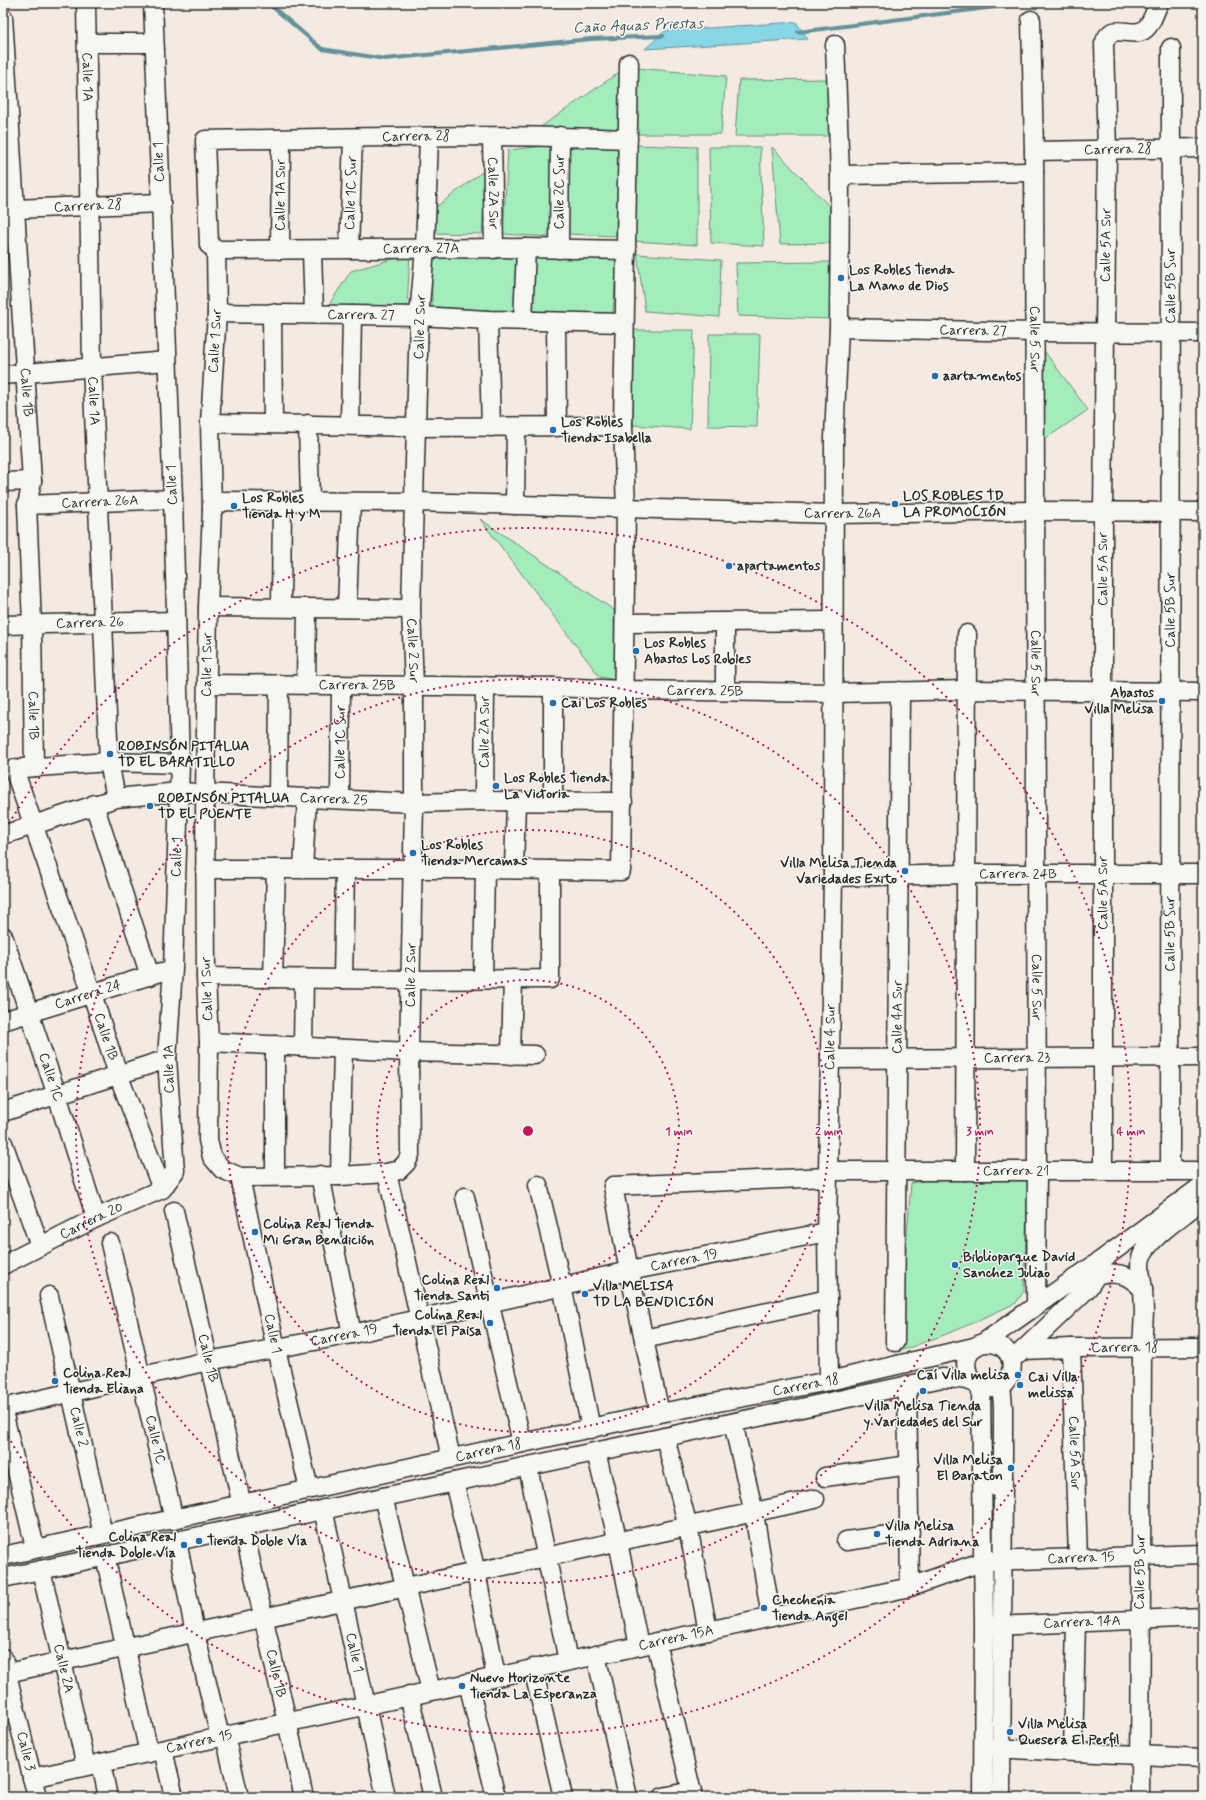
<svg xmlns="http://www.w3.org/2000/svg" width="1206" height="1800" font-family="Mynerve,sans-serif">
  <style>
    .green { fill: #a3edbd; stroke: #678c74 }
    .water { fill: #88d6e6; stroke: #63929b }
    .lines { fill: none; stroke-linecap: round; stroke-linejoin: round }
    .stream { stroke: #63929b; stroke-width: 4 }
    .minor-casing { stroke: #2b2b2b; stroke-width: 21 }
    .minor { stroke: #f6f6f2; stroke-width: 18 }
    .ring { fill: none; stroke: #c2185b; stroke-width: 2; stroke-dasharray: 2 4 }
    .poi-dot { fill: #1f6fb2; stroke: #f6f6f2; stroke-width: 1.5 }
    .labels { text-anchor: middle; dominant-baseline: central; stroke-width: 3; stroke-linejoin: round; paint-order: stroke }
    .street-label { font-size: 14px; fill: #2b2b2b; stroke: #f6f6f2 }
    .poi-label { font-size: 14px; font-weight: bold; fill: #2b2b2b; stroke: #f6f6f2; text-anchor: start }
    .water-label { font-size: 15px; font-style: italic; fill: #42565a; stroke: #f6f6f2 }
    .centre { fill: #c2185b; stroke: #f6f6f2; stroke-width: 2 }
    .ring-label { font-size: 12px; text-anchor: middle; font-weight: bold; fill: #c2185b; stroke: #f6f6f2; stroke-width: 3; stroke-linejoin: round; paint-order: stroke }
  </style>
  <rect width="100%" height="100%" fill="#f5eae2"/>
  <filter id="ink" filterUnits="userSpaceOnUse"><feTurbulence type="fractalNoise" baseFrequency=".025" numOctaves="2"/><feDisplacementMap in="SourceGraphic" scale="8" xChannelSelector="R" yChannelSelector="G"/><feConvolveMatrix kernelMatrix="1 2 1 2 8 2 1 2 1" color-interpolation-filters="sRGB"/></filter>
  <g filter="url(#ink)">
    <g class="green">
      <path d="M 636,68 L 726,76 L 721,134 L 637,134 Z"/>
      <path d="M 621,71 L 620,133 L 535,131 Z"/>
      <path d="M 828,79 L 830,136 L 735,136 L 739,80 Z"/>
      <path d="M 553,145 L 550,237 L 503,234 L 508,150 Z"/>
      <path d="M 635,145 L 697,147 L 697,245 L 633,241 Z"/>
      <path d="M 567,146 L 619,147 L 616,236 L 566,234 Z"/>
      <path d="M 709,147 L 760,147 L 764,246 L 711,243 Z"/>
      <path d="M 772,147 L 831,208 L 833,243 L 780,244 Z"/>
      <path d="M 486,169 L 482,234 L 435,233 L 435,208 Z"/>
      <path d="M 431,250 L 516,253 L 515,312 L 432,307 Z"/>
      <path d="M 530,252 L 617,255 L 613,315 L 534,313 Z"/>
      <path d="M 410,254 L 407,307 L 328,306 L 351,271 Z"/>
      <path d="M 637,254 L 721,260 L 719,317 L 645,311 Z"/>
      <path d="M 830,262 L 830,319 L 738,316 L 736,263 Z"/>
      <path d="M 634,330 L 694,330 L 690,429 L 633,425 Z"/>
      <path d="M 709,334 L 760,334 L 757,427 L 708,426 Z"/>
      <path d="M 1042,348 L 1088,410 L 1042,441 Z"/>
      <path d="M 480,519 L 614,610 L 615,680 L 600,677 Z"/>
      <path d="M 943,1177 L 1028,1178 L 1024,1291 L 1016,1303 L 957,1330 L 898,1352 L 911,1183 Z"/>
    </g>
    <path class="water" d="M 796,22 L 808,39 L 645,49 L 665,31 Z"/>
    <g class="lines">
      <g class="stream">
        <path d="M 268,3 L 322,49 L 385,59 L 591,39 L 663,36"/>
        <path d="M 798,32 L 1026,3"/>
      </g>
      <defs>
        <g id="minor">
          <path id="s1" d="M 86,3 L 92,366 L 109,762 L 116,798"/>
          <path id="s2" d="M 3,17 L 32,481 L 27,505 L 32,624 L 34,767"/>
          <path id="s3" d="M 1031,20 L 1034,151 L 1037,1171 L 1036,1305"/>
          <path d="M 87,43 L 154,43"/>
          <path id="s4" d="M 492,137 L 494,249"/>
          <path id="s5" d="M 429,138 L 425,249 L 419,316 L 411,609 L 414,686 L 414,803 L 409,1052 L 410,1155 L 406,1163 L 399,1170 L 387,1173 L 340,1176 L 240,1177 L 222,1169 L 212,1157 L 208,1140 L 209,1042 L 206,977 L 205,793 L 208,607 L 212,509 L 210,423 L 217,313 L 216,250 L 209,245 L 205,140 C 345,138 487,133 628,139"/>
          <path id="s6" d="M 1034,151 L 1203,148"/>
          <path d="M 840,175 L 1034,172"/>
          <path id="s7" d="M 15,209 L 161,203"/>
          <path id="s8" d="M 349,249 L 353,138"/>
          <path id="s9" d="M 559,249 L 560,136"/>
          <path id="s10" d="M 216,250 L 526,248 L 627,250"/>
          <path id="s11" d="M 280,250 L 281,139"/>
          <path d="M 312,251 L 314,314"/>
          <path id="s12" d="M 217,313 L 419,316 L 488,320 L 624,323"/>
          <path d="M 272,313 L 273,423"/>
          <path d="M 488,320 L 491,427"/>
          <path d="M 523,321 L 526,248"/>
          <path d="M 556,322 L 557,427"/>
          <path id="s13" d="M 839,328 L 1034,332 L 1203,333"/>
          <path d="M 3,375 L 167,361"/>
          <path d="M 210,423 L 417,427 L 623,426"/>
          <path d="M 308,424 L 310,501"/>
          <path d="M 350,424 L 352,315"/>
          <path d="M 3,482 L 32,481"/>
          <path id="s14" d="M 27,505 L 173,499"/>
          <path d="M 515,505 L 516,427"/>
          <path id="s15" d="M 212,509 L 217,505 L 225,501 L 415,502 L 834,514 L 1035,511 L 1203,512"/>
          <path d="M 208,607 L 411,609"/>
          <path d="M 281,607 L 282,501"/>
          <path d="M 347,608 L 351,502"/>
          <path d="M 625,623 L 833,621"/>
          <path id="s16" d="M 3,625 L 176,621"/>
          <path id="s17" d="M 207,684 L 553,687 L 624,690 L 834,693 L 966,690 L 1203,692"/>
          <path d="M 306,685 L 307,608"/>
          <path d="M 725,691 L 725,623"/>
          <path d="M 23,768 L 109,762 L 180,764"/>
          <path id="s18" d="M 14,769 L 92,994 L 118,1074 L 162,1189"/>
          <path d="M 278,796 L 279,684"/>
          <path id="s19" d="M 340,799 L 341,685"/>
          <path id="s20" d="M 484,801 L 485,686"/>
          <path d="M 553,801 L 553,687"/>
          <path d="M 94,804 L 150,976"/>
          <path id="s21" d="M 3,835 L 116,798 L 179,792 L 414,803 L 484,801 L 623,802"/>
          <path d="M 205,869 L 485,869 L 621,871 L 626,509 L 623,426 L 629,63"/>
          <path d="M 303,869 L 307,798"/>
          <path d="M 514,869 L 516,802"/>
          <path id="s22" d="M 833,877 L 965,874 L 1203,874"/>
          <path id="s23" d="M 3,936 L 57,1095 L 96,1218"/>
          <path d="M 206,977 L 411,980 L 550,979 L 550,870"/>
          <path d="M 273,978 L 276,869"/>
          <path d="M 343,979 L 345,869"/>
          <path d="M 483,979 L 485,869"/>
          <path id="s24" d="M 3,1021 L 161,972"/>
          <path d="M 209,1042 L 409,1052 L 535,1055"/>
          <path d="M 303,1047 L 304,978"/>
          <path d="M 511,1055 L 513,979"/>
          <path id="s25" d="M 830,1059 L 1203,1057"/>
          <path d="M 3,1112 L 167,1059"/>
          <path d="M 3,1143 L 40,1246"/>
          <path id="s26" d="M 829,1171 L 1203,1171"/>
          <path d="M 965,1171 L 967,634"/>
          <path id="s27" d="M 1103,1171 L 1103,512 L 1107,150 L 1104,44 C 1111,20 1130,39 1144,30 C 1151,25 1155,12 1158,5"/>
          <path id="s28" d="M 1170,1171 L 1171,48"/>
          <path d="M 387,1173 L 451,1458"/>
          <path d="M 320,1175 L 352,1334"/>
          <path d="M 275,1176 L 275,1045"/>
          <path d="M 340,1176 L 343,1049"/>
          <path id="s29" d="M 240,1177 L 276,1349 L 309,1489"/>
          <path d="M 538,1185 L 562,1286 L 591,1429"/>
          <path d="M 465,1197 L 522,1443"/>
          <path id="s30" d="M 174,1211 L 242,1505"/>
          <path id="s31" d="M 110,1243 L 174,1520"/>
          <path id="s32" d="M 3,1265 L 96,1218 L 162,1189 L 175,1171 L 167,1059 L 173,968 L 180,764 L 173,499 L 153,3"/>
          <path d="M 1098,1273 C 1122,1274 1125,1272 1143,1289 L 1144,1312 L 1142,1348 L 1140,1797"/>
          <path d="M 1143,1289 C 1142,1280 1138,1267 1141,1258 C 1146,1241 1177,1220 1191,1209"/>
          <path id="s33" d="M 49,1296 L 103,1534"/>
          <path d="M 644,1339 L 828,1299"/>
          <path id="s34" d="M 895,1342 L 900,691"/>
          <path d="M 983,1343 L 1104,1258 L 1203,1185"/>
          <path id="s35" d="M 1071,1348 L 1078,1558"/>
          <path id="s36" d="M 1023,1350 L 1071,1348 L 1203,1347"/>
          <path d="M 1019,1354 L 1088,1288 L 1098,1273 L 1102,1263"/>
          <path id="s37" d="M 829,1381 L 827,1232 L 833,877 L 834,437 L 839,328 L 840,175 L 835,45"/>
          <path d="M 907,1385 L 910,1587"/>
          <path d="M 981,1387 L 984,1626 L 983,1797"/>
          <path id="s38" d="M 3,1408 L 208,1361 L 352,1334 L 629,1271 L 827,1232"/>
          <path d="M 3,1411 L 35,1548"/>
          <path d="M 660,1413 L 629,1271 L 613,1186 L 828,1177"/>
          <path d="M 733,1423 L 754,1513 L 771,1617"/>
          <path d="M 665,1437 L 688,1527 L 708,1631"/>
          <path d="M 596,1452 L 618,1542 L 639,1646"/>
          <path d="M 528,1467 L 568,1661"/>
          <path d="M 825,1477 L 909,1465"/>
          <path d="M 454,1482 L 476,1572 L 496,1677"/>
          <path d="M 996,1487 L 1003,1478 L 1003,1406 L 1001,1385"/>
          <path d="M 383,1497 L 431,1691"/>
          <path id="s39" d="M 323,1509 L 386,1797"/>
          <path id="s40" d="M 243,1527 L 304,1797"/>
          <path d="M 177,1541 L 195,1633 L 220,1737"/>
          <path d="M 846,1541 L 910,1532"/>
          <path id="s41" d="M 3,1556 L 660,1413 L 829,1381 L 974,1347"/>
          <path d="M 105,1556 L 149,1753"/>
          <path id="s42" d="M 41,1570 L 86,1766"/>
          <path d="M 3,1578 L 942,1378 C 951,1379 964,1378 973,1382 C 980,1385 984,1390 992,1388 C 1021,1383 1017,1342 987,1343 C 981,1343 975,1346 971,1351 C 963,1361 966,1371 972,1382"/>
          <path id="s43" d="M 991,1626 L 1203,1617"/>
          <path d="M 656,1642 L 693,1797"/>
          <path d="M 596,1655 L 628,1797"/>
          <path id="s44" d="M 3,1658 L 37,1797"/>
          <path d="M 533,1668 L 563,1797"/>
          <path d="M 7,1673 L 815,1499"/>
          <path d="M 468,1683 L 496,1797"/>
          <path d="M 409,1695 L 433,1797"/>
          <path d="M 225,1736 L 239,1797"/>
          <path d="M 990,1748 L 1203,1758"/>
          <path d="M 163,1750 L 174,1797"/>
          <path d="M 1073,1751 L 1076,1622"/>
          <path d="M 101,1763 L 108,1797"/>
          <path id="s45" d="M 32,1778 L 910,1587 L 984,1561 L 1203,1554"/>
          <path d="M 663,1797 L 692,1791"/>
          <path d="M 1001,1797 L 1003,1478"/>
        </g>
      </defs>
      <use href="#minor" class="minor-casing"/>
      <use href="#minor" class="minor"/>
    </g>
  </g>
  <g class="ring">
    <circle cx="528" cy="1131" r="151"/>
    <circle cx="528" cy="1131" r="301"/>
    <circle cx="528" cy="1131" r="452"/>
    <path d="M3 834A603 603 0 1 1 3 1428"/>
  </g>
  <g class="poi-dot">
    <circle cx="841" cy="278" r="4"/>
    <circle cx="935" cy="376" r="4"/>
    <circle cx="553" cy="430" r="4"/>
    <circle cx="895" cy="504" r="4"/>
    <circle cx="234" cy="506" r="4"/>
    <circle cx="729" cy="566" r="4"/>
    <circle cx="636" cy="651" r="4"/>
    <circle cx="1162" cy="701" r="4"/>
    <circle cx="553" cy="703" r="4"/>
    <circle cx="110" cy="754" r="4"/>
    <circle cx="496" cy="786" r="4"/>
    <circle cx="150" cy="806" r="4"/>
    <circle cx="413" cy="853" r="4"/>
    <circle cx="905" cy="871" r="4"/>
    <circle cx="255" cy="1232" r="4"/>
    <circle cx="955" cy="1265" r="4"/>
    <circle cx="497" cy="1288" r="4"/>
    <circle cx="585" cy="1294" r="4"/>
    <circle cx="490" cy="1323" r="4"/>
    <circle cx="1018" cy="1375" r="4"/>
    <circle cx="55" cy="1381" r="4"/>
    <circle cx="1020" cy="1385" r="4"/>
    <circle cx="923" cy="1391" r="4"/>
    <circle cx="1011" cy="1468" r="4"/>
    <circle cx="877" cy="1534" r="4"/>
    <circle cx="199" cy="1541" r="4"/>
    <circle cx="184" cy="1545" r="4"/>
    <circle cx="764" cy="1608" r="4"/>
    <circle cx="462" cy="1686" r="4"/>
    <circle cx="1010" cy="1732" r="4"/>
  </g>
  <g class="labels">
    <g class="street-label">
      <text stroke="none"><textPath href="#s1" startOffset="74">Calle 1A</textPath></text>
      <text stroke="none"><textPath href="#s5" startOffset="2464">Carrera 28</textPath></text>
      <text stroke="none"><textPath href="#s6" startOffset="84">Carrera 28</textPath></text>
      <text transform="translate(159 162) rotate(-92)">Calle 1</text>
      <text stroke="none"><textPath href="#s9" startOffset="57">Calle 2C Sur</textPath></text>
      <text stroke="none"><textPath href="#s8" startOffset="56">Calle 1C Sur</textPath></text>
      <text stroke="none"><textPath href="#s4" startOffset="56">Calle 2A Sur</textPath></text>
      <text stroke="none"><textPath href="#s11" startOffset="55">Calle 1A Sur</textPath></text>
      <text stroke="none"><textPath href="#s7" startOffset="73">Carrera 28</textPath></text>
      <text stroke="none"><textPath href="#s27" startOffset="926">Calle 5A Sur</textPath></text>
      <text stroke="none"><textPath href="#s10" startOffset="205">Carrera 27A</textPath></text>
      <text stroke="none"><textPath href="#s28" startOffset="885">Calle 5B Sur</textPath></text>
      <text stroke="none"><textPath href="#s12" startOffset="144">Carrera 27</textPath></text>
      <text transform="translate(420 327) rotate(-88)">Calle 2 Sur</text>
      <text stroke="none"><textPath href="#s13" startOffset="134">Carrera 27</textPath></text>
      <text stroke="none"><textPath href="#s3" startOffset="319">Calle 5 Sur</textPath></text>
      <text stroke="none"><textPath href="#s5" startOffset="2048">Calle 1 Sur</textPath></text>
      <text stroke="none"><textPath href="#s2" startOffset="376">Calle 1B</textPath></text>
      <text stroke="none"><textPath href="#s1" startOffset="398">Calle 1A</textPath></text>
      <text transform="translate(172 485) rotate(-92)">Calle 1</text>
      <text stroke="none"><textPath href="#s14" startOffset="73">Carrera 26A</textPath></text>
      <text stroke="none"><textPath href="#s15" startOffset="633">Carrera 26A</textPath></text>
      <text transform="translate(1103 569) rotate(-90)">Calle 5A Sur</text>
      <text stroke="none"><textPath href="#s28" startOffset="561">Calle 5B Sur</textPath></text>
      <text stroke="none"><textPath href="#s16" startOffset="87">Carrera 26</textPath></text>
      <text stroke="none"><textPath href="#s5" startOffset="513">Calle 2 Sur</textPath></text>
      <text stroke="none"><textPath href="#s3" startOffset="643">Calle 5 Sur</textPath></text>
      <text stroke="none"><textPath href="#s5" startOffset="1724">Calle 1 Sur</textPath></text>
      <text stroke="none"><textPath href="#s17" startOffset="150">Carrera 25B</textPath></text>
      <text stroke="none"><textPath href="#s17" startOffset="498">Carrera 25B</textPath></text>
      <text stroke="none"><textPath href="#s2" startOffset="700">Calle 1B</textPath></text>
      <text stroke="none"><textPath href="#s20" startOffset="69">Calle 2A Sur</textPath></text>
      <text stroke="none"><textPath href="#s19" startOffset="57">Calle 1C Sur</textPath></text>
      <text stroke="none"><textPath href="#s21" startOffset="337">Carrera 25</textPath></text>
      <text stroke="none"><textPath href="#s32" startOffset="513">Calle 1</textPath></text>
      <text stroke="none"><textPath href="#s22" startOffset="185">Carrera 24B</textPath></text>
      <text transform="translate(1103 893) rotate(-90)">Calle 5A Sur</text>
      <text stroke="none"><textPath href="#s28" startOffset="237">Calle 5B Sur</textPath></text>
      <text transform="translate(411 975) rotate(-89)">Calle 2 Sur</text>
      <text stroke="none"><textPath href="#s3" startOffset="967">Calle 5 Sur</textPath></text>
      <text transform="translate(207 989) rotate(-92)">Calle 1 Sur</text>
      <text stroke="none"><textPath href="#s24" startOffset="89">Carrera 24</textPath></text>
      <text stroke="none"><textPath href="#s34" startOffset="325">Calle 4A Sur</textPath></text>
      <text stroke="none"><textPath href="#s18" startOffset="283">Calle 1B</textPath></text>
      <text stroke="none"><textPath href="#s37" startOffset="344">Calle 4 Sur</textPath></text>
      <text stroke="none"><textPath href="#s25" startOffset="187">Carrera 23</textPath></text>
      <text transform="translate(169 1069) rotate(-91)">Calle 1A</text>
      <text stroke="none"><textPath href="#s23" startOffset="149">Calle 1C</textPath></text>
      <text stroke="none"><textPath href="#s26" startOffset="187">Carrera 21</textPath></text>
      <text stroke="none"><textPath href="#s32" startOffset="99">Carrera 20</textPath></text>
      <text stroke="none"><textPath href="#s38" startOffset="697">Carrera 19</textPath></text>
      <text stroke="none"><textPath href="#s29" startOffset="160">Calle 1</textPath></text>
      <text stroke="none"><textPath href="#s38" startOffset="349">Carrera 19</textPath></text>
      <text stroke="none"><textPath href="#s36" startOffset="102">Carrera 18</textPath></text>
      <text stroke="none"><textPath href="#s30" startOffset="151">Calle 1B</textPath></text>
      <text stroke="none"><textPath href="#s41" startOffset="821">Carrera 18</textPath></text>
      <text stroke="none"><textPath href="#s33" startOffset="134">Calle 2</textPath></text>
      <text stroke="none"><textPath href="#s31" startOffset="202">Calle 1C</textPath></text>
      <text stroke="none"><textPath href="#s41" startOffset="497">Carrera 18</textPath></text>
      <text stroke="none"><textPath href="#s35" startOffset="105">Calle 5A Sur</textPath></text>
      <text stroke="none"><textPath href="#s45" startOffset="1074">Carrera 15</textPath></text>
      <text transform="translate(1140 1572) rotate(-89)">Calle 5B Sur</text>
      <text stroke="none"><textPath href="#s43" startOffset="91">Carrera 14A</textPath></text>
      <text stroke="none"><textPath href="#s45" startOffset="659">Carrera 15A</textPath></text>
      <text stroke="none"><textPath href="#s39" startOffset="147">Calle 1</textPath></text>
      <text stroke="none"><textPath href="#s42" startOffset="101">Calle 2A</textPath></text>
      <text stroke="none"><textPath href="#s40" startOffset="150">Calle 1B</textPath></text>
      <text stroke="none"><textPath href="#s45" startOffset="171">Carrera 15</textPath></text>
      <text stroke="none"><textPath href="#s44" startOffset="96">Calle 3</textPath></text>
    </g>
    <g class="poi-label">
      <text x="849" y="270">Los Robles Tienda<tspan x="849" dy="16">La Mano de Dios</tspan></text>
      <text x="943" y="376">aartamentos</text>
      <text x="561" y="422">Los Robles<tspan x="561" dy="16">Tienda Isabella</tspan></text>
      <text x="903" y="496">LOS ROBLES TD<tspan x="903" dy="16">LA PROMOCIÓN</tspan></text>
      <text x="242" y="498">Los Robles<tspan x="242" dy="16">Tienda H y M</tspan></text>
      <text x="737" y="566">apartamentos</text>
      <text x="644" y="643">Los Robles<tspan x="644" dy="16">Abastos Los Robles</tspan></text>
      <text x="1154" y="693" text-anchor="end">Abastos<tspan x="1154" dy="16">Villa Melisa</tspan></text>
      <text x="561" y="703">Cai Los Robles</text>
      <text x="118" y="746">ROBINSÓN PITALUA<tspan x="118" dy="16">TD EL BARATILLO</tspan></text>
      <text x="504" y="778">Los Robles Tienda<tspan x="504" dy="16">La Victoria</tspan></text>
      <text x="158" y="798">ROBINSÓN PITALUA<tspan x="158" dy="16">TD EL PUENTE</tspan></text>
      <text x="421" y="845">Los Robles<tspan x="421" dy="16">Tienda Mercamas</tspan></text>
      <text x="897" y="863" text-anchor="end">Villa Melisa Tienda<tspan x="897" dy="16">Variedades Exito</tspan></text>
      <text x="263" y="1224">Colina Real Tienda<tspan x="263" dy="16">Mi Gran Bendición</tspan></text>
      <text x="963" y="1257">Biblioparque David<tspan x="963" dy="16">Sanchez Juliao</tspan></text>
      <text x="489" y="1280" text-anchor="end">Colina Real<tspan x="489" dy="16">Tienda Santi</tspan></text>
      <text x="593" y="1286">Villa MELISA<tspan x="593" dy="16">TD LA BENDICIÓN</tspan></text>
      <text x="482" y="1315" text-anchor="end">Colina Real<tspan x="482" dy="16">Tienda El Paisa</tspan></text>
      <text x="63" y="1373">Colina Real<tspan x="63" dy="16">Tienda Eliana</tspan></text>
      <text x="1010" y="1375" text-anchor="end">Caí Villa melisa</text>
      <text x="1028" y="1377">Cai Villa<tspan x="1028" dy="16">melissa</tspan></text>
      <text x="923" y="1406" text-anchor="middle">Villa Melisa Tienda<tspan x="923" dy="16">y Variedades del Sur</tspan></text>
      <text x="1003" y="1460" text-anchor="end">Villa Melisa<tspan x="1003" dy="16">El Baraton</tspan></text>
      <text x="885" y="1526">Villa Melisa<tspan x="885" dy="16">Tienda Adriana</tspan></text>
      <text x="176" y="1537" text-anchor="end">Colina Real<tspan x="176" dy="16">Tienda Doble Vía</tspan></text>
      <text x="207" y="1541">Tienda Doble Vía</text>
      <text x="772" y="1600">Chechenia<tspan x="772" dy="16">Tienda Angel</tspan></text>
      <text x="470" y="1678">Nuevo Horizonte<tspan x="470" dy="16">Tienda La Esperanza</tspan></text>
      <text x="1018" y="1724">Villa Melisa<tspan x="1018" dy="16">Quesera El Perfil</tspan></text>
    </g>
    <g class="water-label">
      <text transform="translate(638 26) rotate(-2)">Caño Aguas Priestas</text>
    </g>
  </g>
  <circle cx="528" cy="1131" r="6" class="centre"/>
  <g class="ring-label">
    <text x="679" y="1135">1 min</text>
    <text x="829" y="1135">2 min</text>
    <text x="980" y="1135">3 min</text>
    <text x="1131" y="1135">4 min</text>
  </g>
  <rect width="1206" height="1800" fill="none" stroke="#f6f6f2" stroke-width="16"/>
  <rect x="8" y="8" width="1190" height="1784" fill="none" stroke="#2b2b2b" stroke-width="1.5" filter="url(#ink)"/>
</svg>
